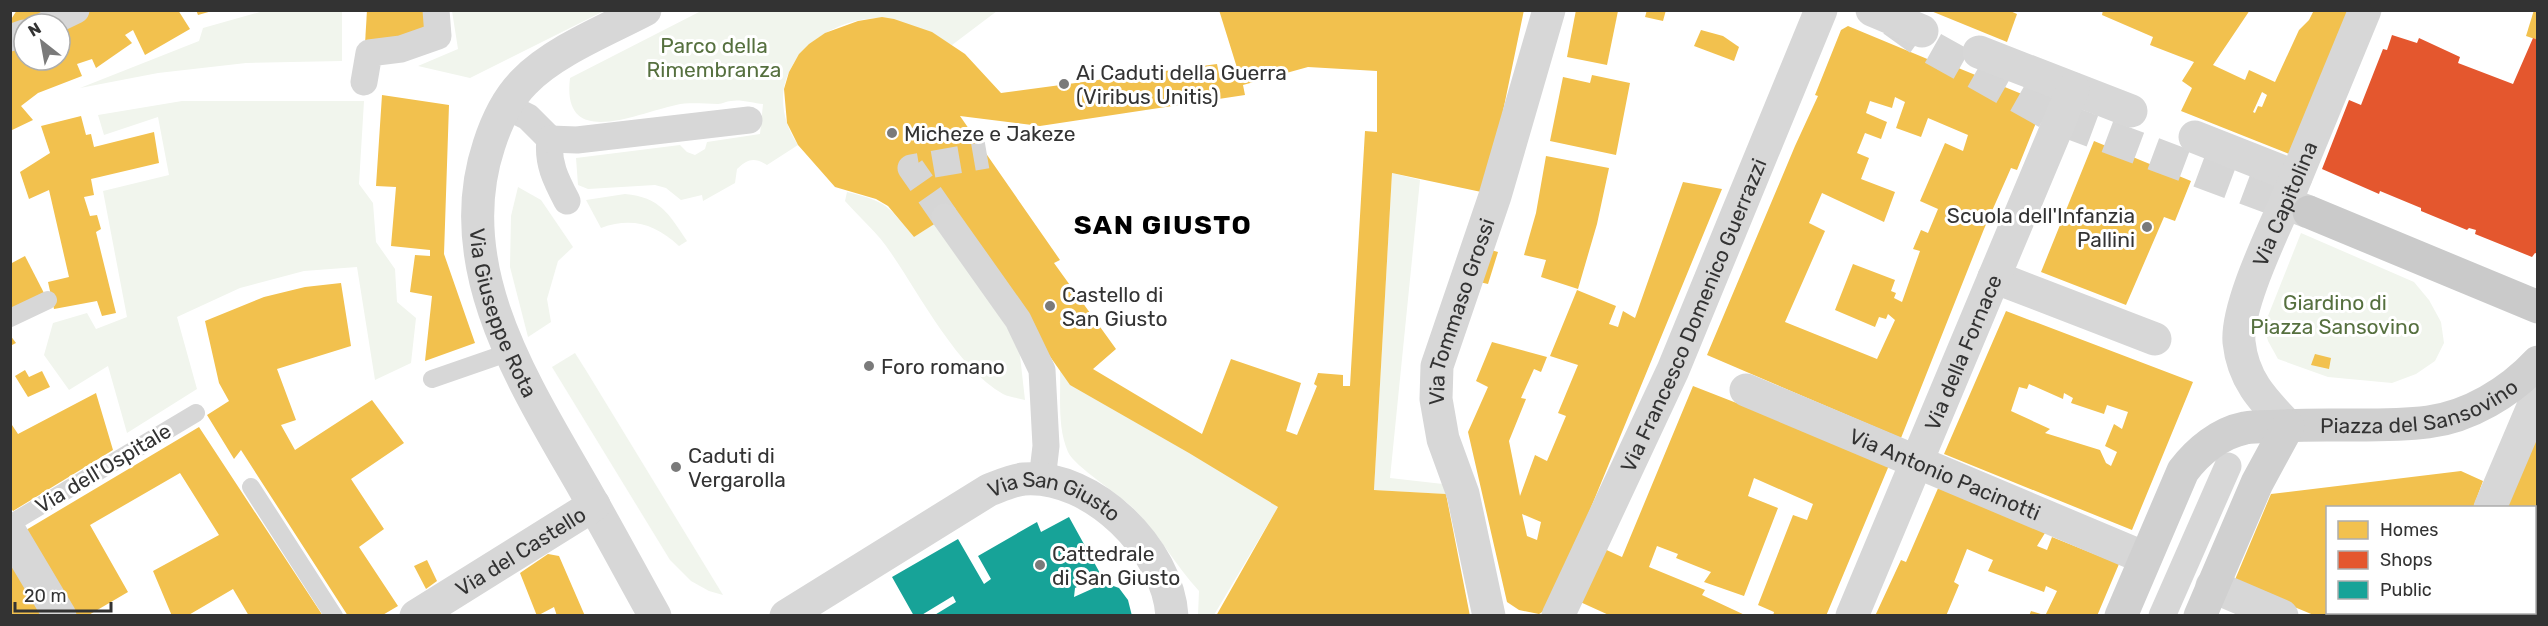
<svg xmlns="http://www.w3.org/2000/svg" width="2548" height="626" font-family="Rubik,sans-serif">
  <style>
    .green { fill: #f1f5ed }
    .homes { fill: #f2c14e; fill-rule: evenodd }
    .shops { fill: #e4572e }
    .public { fill: #17a398 }
    .lines { fill: none; stroke-linecap: round; stroke-linejoin: round }
    .pedestrian-tunnel { stroke: #d6d6d6; stroke-width: 27; stroke-dasharray: 27 14; stroke-linecap: butt }
    .primary-tunnel { stroke: #d6d6d6; stroke-width: 33; stroke-dasharray: 33 16; stroke-linecap: butt }
    .service { stroke: #d7d7d7; stroke-width: 18 }
    .pedestrian { stroke: #d7d7d7; stroke-width: 27 }
    .minor { stroke: #d7d7d7; stroke-width: 33 }
    .secondary { stroke: #d0d0d0; stroke-width: 33 }
    .primary { stroke: #cacaca; stroke-width: 33 }
    .poi-dot { fill: #7a7a7a; stroke: #fff; stroke-width: 2 }
    .labels { text-anchor: middle; dominant-baseline: central; stroke-width: 6; stroke-linejoin: round; paint-order: stroke }
    .park-label { font-size: 21px; fill: #56703f; stroke: #fff }
    .poi-label { font-size: 21px; fill: #333; stroke: #fff; text-anchor: start }
    .street-label { font-size: 21px; fill: #333; stroke: #fff }
    .district-label { font-size: 27px; font-weight: bold; letter-spacing: 1.5px; fill: #000; stroke: #fff }
  </style>
  <rect width="100%" height="100%" fill="#fff"/>
  <g class="green">
    <path d="M 267,10 L 342,11 L 342,61 L 246,63 L 158,73 L 80,88 L 199,41 L 203,28 Z"/>
    <path d="M 452,11 L 452,10 L 604,11 L 470,78 L 418,66 L 458,49 Z"/>
    <path d="M 701,11 L 997,11 L 952,45 C 937,39 893,17 879,18 C 812,20 755,81 798,145 L 767,165 C 754,157 748,159 737,169 L 735,183 L 703,201 L 702,195 L 681,200 L 666,188 L 655,185 L 588,189 L 578,185 L 576,158 L 680,145 L 687,152 L 695,155 L 705,149 L 707,142 L 760,134 L 763,104 C 753,103 740,99 731,101 C 726,101 723,104 718,104 C 704,104 689,102 676,105 C 637,113 561,151 570,78 Z"/>
    <path d="M 182,101 L 364,101 L 359,184 L 373,203 L 376,242 L 395,269 L 397,302 L 416,318 L 411,363 L 375,380 L 357,267 L 304,271 L 240,288 L 177,317 L 197,389 L 127,433 L 108,366 L 69,390 L 44,355 L 53,323 L 87,313 L 96,329 L 127,317 L 103,191 L 169,175 L 158,117 L 104,135 L 98,115 Z"/>
    <path d="M 1392,173 L 1420,180 L 1390,478 L 1443,484 L 1446,494 L 1374,490 Z"/>
    <path d="M 518,187 L 541,200 L 573,247 L 558,261 L 547,299 L 551,322 L 528,337 L 510,267 L 511,216 Z"/>
    <path d="M 847,192 C 888,202 887,205 914,237 L 940,220 L 1019,347 L 1025,400 C 1018,398 1009,397 1003,394 C 958,369 920,295 891,253 C 878,233 860,218 845,201 Z"/>
    <path d="M 625,194 C 660,197 669,214 687,241 L 679,246 C 655,224 632,217 601,228 L 586,200 Z"/>
    <path d="M 2301,233 L 2414,282 L 2429,300 L 2441,322 L 2444,343 L 2435,361 L 2416,374 L 2392,383 L 2328,377 L 2278,359 L 2268,341 L 2264,326 Z"/>
    <path d="M 575,353 L 587,372 L 723,595 L 709,591 L 691,581 L 670,560 L 552,367 Z"/>
    <path d="M 1060,370 L 1278,507 L 1214,615 L 1198,615 L 1199,591 C 1175,565 1159,534 1134,509 C 1119,494 1075,467 1068,452 C 1057,427 1061,397 1060,370 Z"/>
  </g>
  <g class="homes">
    <path d="M 17,10 L 59,10 L 38,24 L 24,24 L 22,32 L 10,21 Z"/>
    <path d="M 87,10 L 178,10 L 190,29 L 145,55 L 133,30 L 125,35 L 132,43 L 96,68 L 92,59 L 77,64 L 82,76 L 38,93 L 21,106 L 33,120 L 10,131 L 10,41 L 24,37 L 24,60 L 60,60 L 60,23 Z"/>
    <path d="M 196,10 L 212,10 L 212,11 L 198,15 Z"/>
    <path d="M 367,10 L 430,10 L 431,32 L 365,44 Z"/>
    <path d="M 1219,10 L 1524,10 L 1486,193 L 1392,173 L 1374,490 L 1446,494 L 1470,616 L 1216,616 L 1278,507 L 1189,453 L 1070,385 L 950,214 L 914,237 L 888,206 L 876,199 L 835,187 L 798,145 L 787,123 L 784,89 L 789,72 L 799,54 L 809,44 L 825,33 L 858,21 L 882,17 L 894,19 L 932,32 L 965,54 L 1001,93 L 1217,64 L 1219,74 L 1238,71 ZM 1308,67 L 1377,71 L 1377,132 L 1365,131 L 1350,386 L 1343,386 L 1343,375 L 1318,373 L 1314,384 L 1317,386 L 1297,435 L 1286,431 L 1301,383 L 1231,359 L 1202,434 L 1093,369 L 1116,349 L 1054,263 L 1060,260 L 960,116 L 1040,126 L 1245,95 L 1243,85 Z"/>
    <path d="M 1576,10 L 1618,11 L 1607,65 L 1567,57 Z"/>
    <path d="M 1647,10 L 1666,10 L 1663,21 L 1645,17 Z"/>
    <path d="M 2008,10 L 2017,14 L 2007,42 L 1931,11 Z"/>
    <path d="M 2103,10 L 2250,10 L 2213,65 L 2245,80 L 2249,70 L 2275,82 L 2299,30 L 2309,20 L 2314,10 L 2354,10 L 2294,156 L 2181,111 L 2192,88 L 2182,81 L 2194,62 L 2150,45 L 2153,37 L 2102,15 ZM 2262,92 L 2267,95 L 2262,107 L 2258,106 L 2255,113 L 2253,112 Z"/>
    <path d="M 2534,10 L 2538,10 L 2538,40 L 2526,36 Z"/>
    <path d="M 1848,26 L 1949,68 L 1951,65 L 2044,103 L 2017,170 L 2011,168 L 1984,229 L 1901,438 L 1707,355 L 1795,146 L 1818,96 L 1815,95 L 1841,30 ZM 1895,97 L 1905,102 L 1896,128 L 1921,137 L 1928,118 L 1968,135 L 1963,151 L 1945,143 L 1920,201 L 1938,209 L 1928,233 L 1921,230 L 1913,249 L 1920,251 L 1902,302 L 1894,298 L 1896,293 L 1891,291 L 1895,280 L 1853,264 L 1835,310 L 1875,327 L 1879,317 L 1886,319 L 1888,314 L 1895,320 L 1877,359 L 1785,322 L 1825,231 L 1809,223 L 1822,193 L 1884,222 L 1895,192 L 1861,179 L 1869,158 L 1857,153 L 1865,133 L 1881,139 L 1887,122 L 1866,113 L 1870,101 L 1892,108 Z"/>
    <path d="M 1701,30 L 1723,36 L 1739,47 L 1734,61 L 1694,46 Z"/>
    <path d="M 1592,75 L 1630,83 L 1616,155 L 1550,141 L 1563,77 L 1590,83 Z"/>
    <path d="M 382,95 L 449,105 L 444,254 L 475,343 L 425,361 L 432,296 L 410,292 L 415,255 L 430,256 L 430,250 L 391,246 L 396,187 L 376,186 Z"/>
    <path d="M 81,116 L 86,135 L 91,134 L 94,147 L 154,132 L 159,163 L 91,179 L 94,195 L 84,197 L 90,216 L 97,215 L 101,229 L 96,232 L 116,313 L 102,316 L 97,301 L 54,309 L 48,282 L 69,277 L 49,190 L 29,199 L 20,172 L 50,153 L 41,126 Z"/>
    <path d="M 2094,141 L 2191,181 L 2175,221 L 2164,217 L 2126,305 L 2041,272 Z"/>
    <path d="M 1546,156 L 1609,168 L 1597,224 L 1578,289 L 1541,277 L 1546,260 L 1524,255 L 1536,213 Z"/>
    <path d="M 1683,182 L 1722,189 L 1550,607 L 1539,614 L 1519,610 L 1507,602 L 1468,432 L 1488,387 L 1476,381 L 1492,342 L 1547,357 L 1541,372 L 1534,369 L 1521,398 L 1526,399 L 1509,441 L 1520,496 L 1535,455 L 1547,461 L 1566,416 L 1558,413 L 1578,365 L 1550,356 L 1577,290 L 1616,306 L 1609,324 L 1618,327 L 1623,311 L 1635,318 ZM 1522,514 L 1541,522 L 1537,540 L 1527,536 Z"/>
    <path d="M 1484,248 L 1498,252 L 1488,284 L 1475,281 Z"/>
    <path d="M 25,256 L 45,295 L 10,313 L 10,264 Z"/>
    <path d="M 341,283 L 351,346 L 277,369 L 296,420 L 281,425 L 295,450 L 372,400 L 404,443 L 351,479 L 384,529 L 359,547 L 398,606 L 381,616 L 348,616 L 241,450 L 234,459 L 207,415 L 229,401 L 219,383 L 205,321 L 264,297 L 305,287 Z"/>
    <path d="M 2006,311 L 2193,382 L 2132,530 L 1944,454 ZM 2029,384 L 2063,399 L 2064,393 L 2073,398 L 2071,403 L 2104,414 L 2107,405 L 2128,412 L 2122,429 L 2114,424 L 2105,446 L 2117,452 L 2111,466 L 2106,463 L 2100,450 L 2045,433 L 2050,429 L 2011,411 L 2019,387 L 2027,389 Z"/>
    <path d="M 10,335 L 16,343 L 10,346 Z"/>
    <path d="M 2315,354 L 2331,358 L 2329,369 L 2311,365 Z"/>
    <path d="M 25,370 L 29,377 L 42,371 L 50,387 L 28,397 L 15,376 Z"/>
    <path d="M 1693,386 L 1890,463 L 1826,616 L 1773,616 L 1774,612 L 1758,605 L 1793,515 L 1807,520 L 1813,504 L 1754,478 L 1748,496 L 1778,508 L 1744,596 L 1704,582 L 1711,572 L 1676,558 L 1678,554 L 1657,546 L 1649,567 L 1705,590 L 1702,595 L 1747,616 L 1611,616 L 1578,601 L 1600,547 L 1622,557 Z"/>
    <path d="M 96,393 L 113,450 L 13,511 L 10,507 L 10,422 L 18,434 Z"/>
    <path d="M 199,427 L 323,616 L 249,616 L 233,589 L 187,616 L 172,616 L 153,571 L 219,535 L 180,473 L 90,525 L 128,592 L 87,616 L 67,616 L 21,533 Z"/>
    <path d="M 2537,434 L 2538,563 L 2534,567 L 2534,508 L 2507,508 Z"/>
    <path d="M 2461,471 L 2483,481 L 2473,508 L 2328,508 L 2328,612 L 2430,612 L 2429,616 L 2316,616 L 2234,582 L 2271,494 Z"/>
    <path d="M 1939,486 L 2045,533 L 2037,546 L 2047,550 L 2052,537 L 2119,564 L 2097,616 L 2045,616 L 2057,591 L 2046,586 L 2044,592 L 1988,571 L 1993,560 L 1967,549 L 1954,582 L 1959,585 L 1946,616 L 1875,616 L 1901,560 L 1906,562 Z"/>
    <path d="M 10,551 L 50,616 L 10,616 Z"/>
    <path d="M 548,554 L 559,556 L 585,616 L 557,616 L 554,607 L 537,616 L 520,573 Z"/>
    <path d="M 427,560 L 437,581 L 426,589 L 414,566 Z"/>
    <path d="M 2031,611 L 2044,615 L 2044,616 L 2029,616 Z"/>
    <path d="M 2464,612 L 2492,612 L 2490,616 L 2466,616 Z"/>
  </g>
  <path class="shops" d="M 2392,35 L 2417,43 L 2419,38 L 2460,57 L 2458,63 L 2513,84 L 2533,38 L 2538,40 L 2538,254 L 2535,253 L 2532,257 L 2475,234 L 2476,230 L 2469,228 L 2467,230 L 2421,211 L 2421,208 L 2380,191 L 2379,194 L 2322,169 L 2349,100 L 2361,105 L 2383,49 L 2387,50 Z"/>
  <path class="public" d="M 1069,517 L 1101,575 L 1075,588 L 1074,597 L 1105,583 L 1119,588 L 1128,600 L 1132,616 L 933,616 L 956,602 L 953,596 L 920,616 L 914,616 L 892,577 L 958,539 L 984,584 L 991,579 L 978,556 L 1037,522 L 1041,532 Z"/>
  <g class="lines">
    <path class="pedestrian-tunnel" d="M 945,217 L 911,168 L 987,155"/>
    <path class="primary-tunnel" d="M 1893,20 L 1929,46 L 2055,117 L 2309,212"/>
    <g class="service">
      <path d="M 10,318 L 48,300"/>
      <path d="M 432,379 L 510,352"/>
      <path d="M 251,487 L 334,616"/>
      <path d="M 10,524 L 196,413"/>
    </g>
    <g class="pedestrian">
      <path d="M 47,24 L 76,10"/>
      <path d="M 10,38 L 24,33"/>
      <path d="M 364,82 L 369,53 L 401,49 L 438,36 L 436,10"/>
      <path d="M 506,106 L 528,117 L 550,139 C 547,163 556,180 567,201"/>
      <path d="M 550,139 L 577,140 L 749,120"/>
      <path d="M 945,217 L 1018,320 L 1042,370 L 1046,446 L 1042,480"/>
      <path d="M 2162,616 L 2228,466"/>
    </g>
    <g class="minor">
      <path id="s1" d="M 645,10 C 607,30 554,51 524,82 C 508,98 496,123 489,145 C 448,268 525,385 584,488 C 608,530 631,573 655,616"/>
      <path d="M 1872,10 L 1922,31"/>
      <path d="M 1979,52 L 2131,111"/>
      <path d="M 2195,137 L 2296,177"/>
      <path d="M 1994,277 L 2155,339"/>
      <path id="s2" d="M 1746,390 L 2145,558"/>
      <path id="s3" d="M 2288,426 C 2263,400 2243,380 2239,342 C 2236,305 2275,228 2290,192 C 2315,131 2340,71 2365,10"/>
      <path d="M 2490,508 L 2538,395"/>
      <path d="M 10,532 L 60,616"/>
      <path d="M 2212,586 L 2282,616"/>
      <path d="M 2534,590 L 2538,587"/>
      <path id="s4" d="M 416,616 L 594,505"/>
      <path id="s5" d="M 786,616 L 989,490 C 1000,486 1012,480 1024,479 C 1093,474 1168,550 1172,616"/>
      <path id="s6" d="M 1489,616 L 1463,494 L 1443,439 L 1436,399 L 1437,366 L 1495,196 L 1549,10"/>
      <path id="s7" d="M 1558,616 L 1673,370 L 1821,10"/>
      <path id="s8" d="M 1852,616 L 2073,89"/>
      <path d="M 2444,616 L 2445,612"/>
      <path d="M 2509,616 L 2512,612"/>
    </g>
    <g class="secondary">
      <path id="s9" d="M 2121,616 L 2183,471 C 2198,451 2220,433 2245,428 C 2257,426 2270,427 2282,426 C 2330,423 2380,428 2428,422 C 2469,417 2510,392 2538,362"/>
      <path d="M 2200,616 L 2257,483 L 2288,426"/>
    </g>
    <path class="primary" d="M 2309,212 L 2538,307"/>
  </g>
  <g class="poi-dot">
    <circle cx="1064" cy="84" r="6"/>
    <circle cx="892" cy="133" r="6"/>
    <circle cx="2147" cy="227" r="6"/>
    <circle cx="1050" cy="306" r="6"/>
    <circle cx="869" cy="366" r="6"/>
    <circle cx="676" cy="467" r="6"/>
    <circle cx="1040" cy="565" r="6"/>
  </g>
  <g class="labels">
    <g class="park-label">
      <text x="714" y="45">Parco della<tspan x="714" dy="24">Rimembranza</tspan></text>
      <text x="2335" y="302">Giardino di<tspan x="2335" dy="24">Piazza Sansovino</tspan></text>
    </g>
    <g class="poi-label">
      <text x="1076" y="72">Ai Caduti della Guerra<tspan x="1076" dy="24">(Viribus Unitis)</tspan></text>
      <text x="904" y="133">Micheze e Jakeze</text>
      <text x="2135" y="215" text-anchor="end">Scuola dell'Infanzia<tspan x="2135" dy="24">Pallini</tspan></text>
      <text x="1062" y="294">Castello di<tspan x="1062" dy="24">San Giusto</tspan></text>
      <text x="881" y="366">Foro romano</text>
      <text x="688" y="455">Caduti di<tspan x="688" dy="24">Vergarolla</tspan></text>
      <text x="1052" y="553">Cattedrale<tspan x="1052" dy="24">di San Giusto</tspan></text>
    </g>
    <g class="street-label">
      <text stroke="none"><textPath href="#s3" startOffset="246">Via Capitolina</textPath></text>
      <text stroke="none"><textPath href="#s1" startOffset="387">Via Giuseppe Rota</textPath></text>
      <text stroke="none"><textPath href="#s6" startOffset="315">Via Tommaso Grossi</textPath></text>
      <text stroke="none"><textPath href="#s7" startOffset="330">Via Francesco Domenico Guerrazzi</textPath></text>
      <text stroke="none"><textPath href="#s8" startOffset="286">Via della Fornace</textPath></text>
      <text stroke="none"><textPath href="#s9" startOffset="412">Piazza del Sansovino</textPath></text>
      <text transform="translate(103 468) rotate(-31)">Via dell'Ospitale</text>
      <text stroke="none"><textPath href="#s2" startOffset="216">Via Antonio Pacinotti</textPath></text>
      <text stroke="none"><textPath href="#s5" startOffset="309">Via San Giusto</textPath></text>
      <text stroke="none"><textPath href="#s4" startOffset="123">Via del Castello</textPath></text>
    </g>
    <g class="district-label">
      <text x="1163" y="225">SAN GIUSTO</text>
    </g>
  </g>
  <rect width="2548" height="626" fill="none" stroke="#333333" stroke-width="24"/>
  <rect x="2326" y="506" width="210" height="108" fill="#ffffff" stroke="#adadad" stroke-width="1.5"/>
  <rect x="2338" y="521" width="30" height="18" fill="#f2c14e" stroke="#adadad" stroke-width="1.5"/>
  <text x="2380" y="536" font-size="18" fill="#333333">Homes</text>
  <rect x="2338" y="551" width="30" height="18" fill="#e4572e" stroke="#adadad" stroke-width="1.5"/>
  <text x="2380" y="566" font-size="18" fill="#333333">Shops</text>
  <rect x="2338" y="581" width="30" height="18" fill="#17a398" stroke="#adadad" stroke-width="1.5"/>
  <text x="2380" y="596" font-size="18" fill="#333333">Public</text>
  <g transform="translate(42 42) rotate(329)"><circle r="28" fill="#ffffff" stroke="#adadad" stroke-width="1.5"/>
  <path d="M0-4.5L10 22L0 15L-10 22Z" fill="#7a7a7a"/>
  <text y="-9" font-size="16" font-weight="bold" text-anchor="middle" fill="#333333">N</text>
  </g>
  <path d="M15 602v9h96v-9" fill="none" stroke="#333333" stroke-width="3"/>
  <text x="24" y="602" font-size="18" fill="#333333" stroke="#ffffff" stroke-width="4.5" paint-order="stroke">20 m</text>
</svg>
